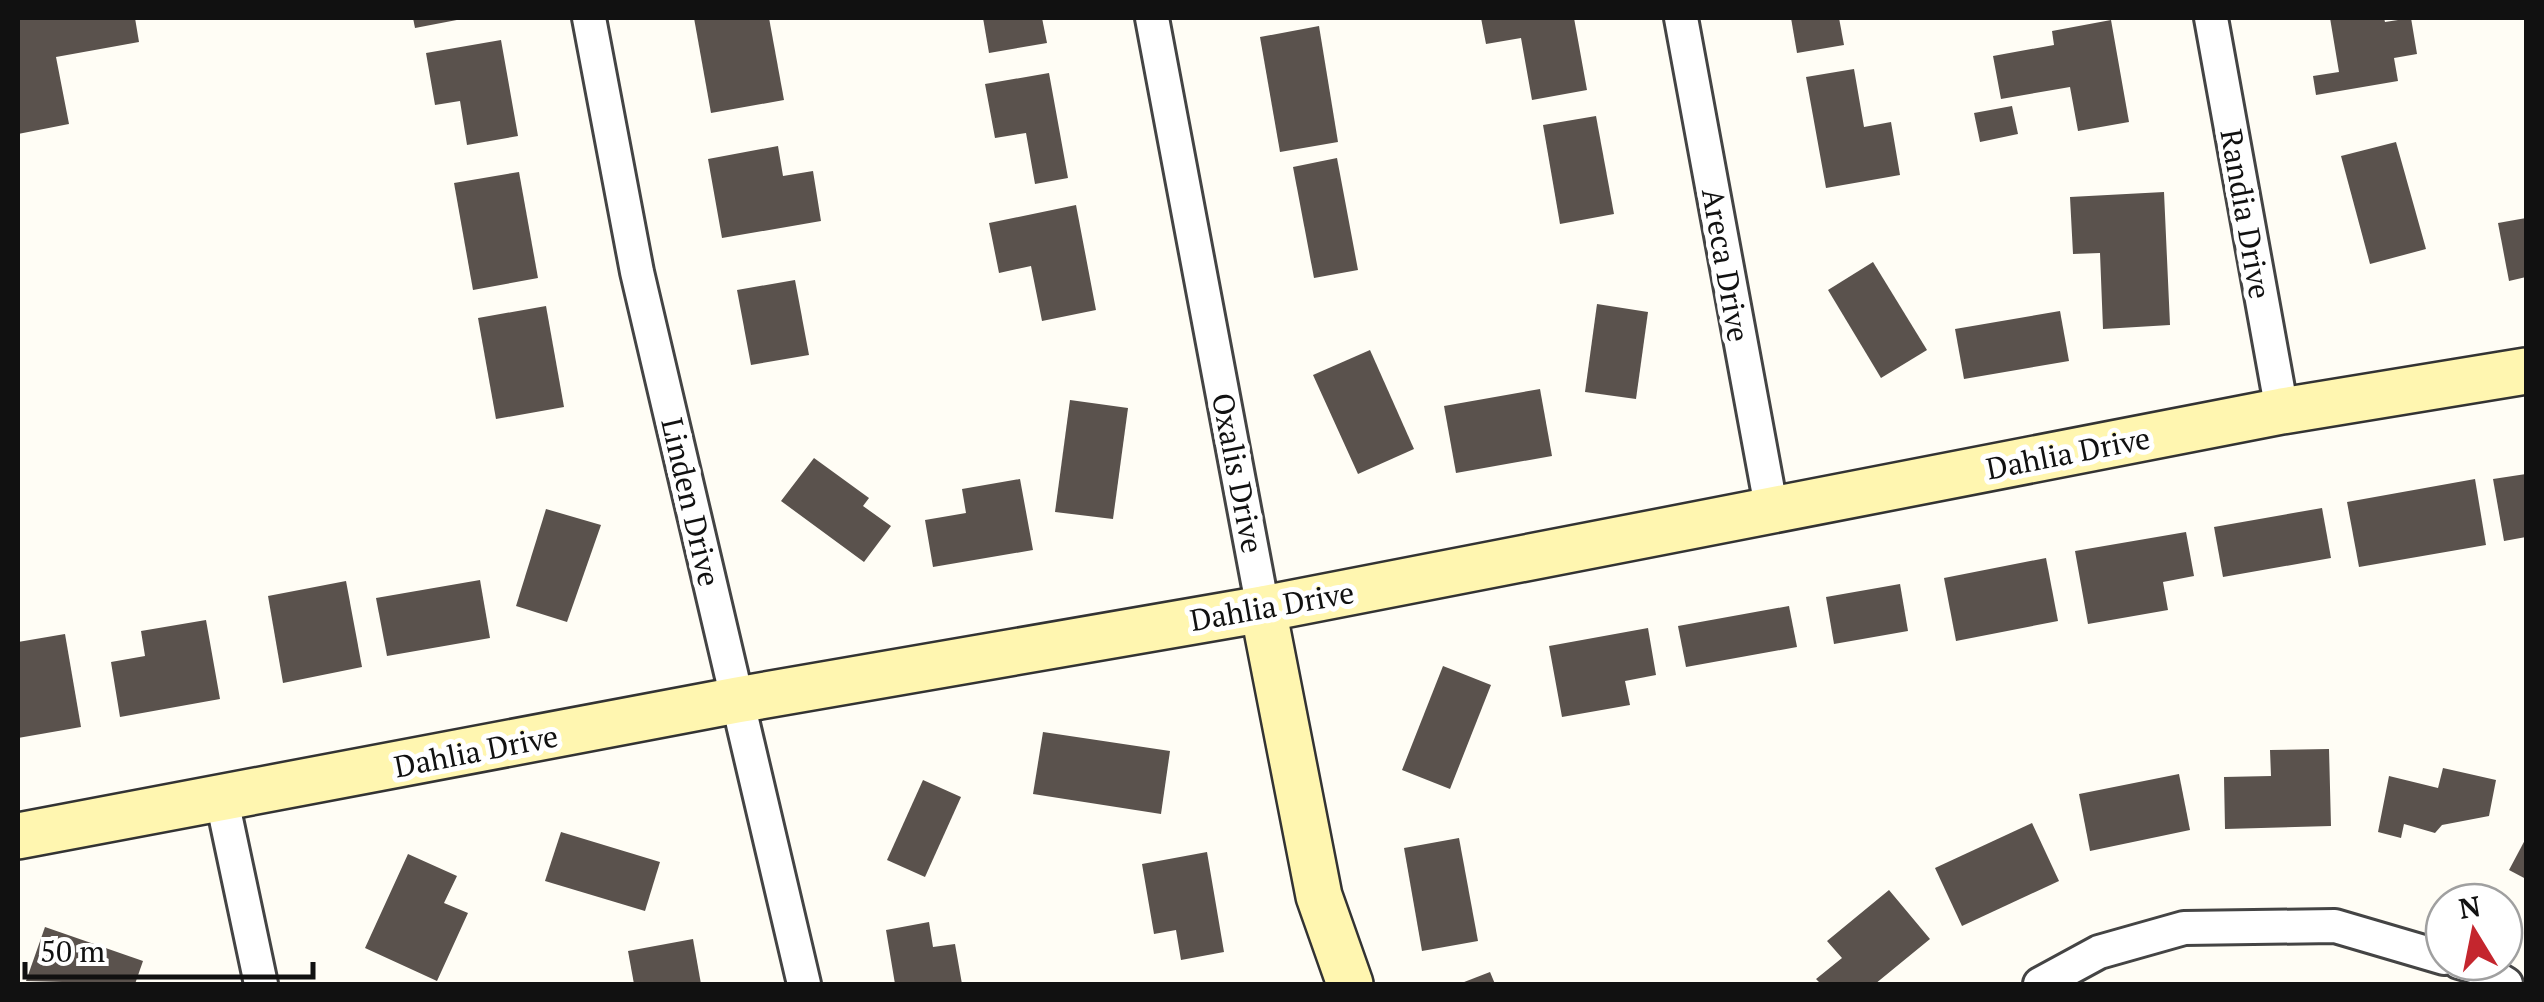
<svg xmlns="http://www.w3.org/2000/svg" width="2544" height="1002" font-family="'PT Serif',serif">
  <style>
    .building { fill: #5a524d }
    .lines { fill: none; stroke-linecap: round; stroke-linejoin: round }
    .street-casing { stroke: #444; stroke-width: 38 }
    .secondary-casing { stroke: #333; stroke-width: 50 }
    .street { stroke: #fff; stroke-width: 32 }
    .secondary { stroke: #fff6b0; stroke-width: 45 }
    .labels { text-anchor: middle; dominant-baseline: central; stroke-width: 10; stroke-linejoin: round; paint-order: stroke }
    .street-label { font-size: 30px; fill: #111; stroke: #fff }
  </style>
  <rect width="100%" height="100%" fill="#fffdf5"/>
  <g class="building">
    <path d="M 18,18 L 135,18 L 139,42 L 56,57 L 69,124 L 18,134 Z"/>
    <path d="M 413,18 L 462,18 L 462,19 L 415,28 Z"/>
    <path d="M 694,18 L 769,18 L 784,100 L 711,113 Z"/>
    <path d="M 983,18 L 1042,18 L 1047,43 L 989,53 Z"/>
    <path d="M 1481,18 L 1574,18 L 1587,90 L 1532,100 L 1521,38 L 1486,44 Z"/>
    <path d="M 1791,18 L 1839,18 L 1844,45 L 1797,53 Z"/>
    <path d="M 2330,18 L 2384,18 L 2385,22 L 2411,18 L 2417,54 L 2394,58 L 2398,81 L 2316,95 L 2313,76 L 2339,72 Z"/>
    <path d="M 2111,20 L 2129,122 L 2078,131 L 2070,87 L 2001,99 L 1993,56 L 2054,45 L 2052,31 Z"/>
    <path d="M 1319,26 L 1338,142 L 1280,152 L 1260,37 Z"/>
    <path d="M 501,40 L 518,136 L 467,145 L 460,101 L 435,105 L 426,53 Z"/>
    <path d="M 1854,69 L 1864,127 L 1891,122 L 1900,175 L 1826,188 L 1806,77 Z"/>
    <path d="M 1049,73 L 1068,178 L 1035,184 L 1026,133 L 995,138 L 985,84 Z"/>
    <path d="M 2012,106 L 2018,134 L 1980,142 L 1974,113 Z"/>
    <path d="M 1596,116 L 1614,214 L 1560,224 L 1543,125 Z"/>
    <path d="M 2396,142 L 2426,249 L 2370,264 L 2341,156 Z"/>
    <path d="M 778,146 L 783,176 L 813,171 L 821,221 L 722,238 L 708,159 Z"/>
    <path d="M 1337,158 L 1358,270 L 1314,278 L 1293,167 Z"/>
    <path d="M 519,172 L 538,278 L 473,290 L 454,183 Z"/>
    <path d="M 2164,192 L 2170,325 L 2103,329 L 2100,253 L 2073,254 L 2070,197 Z"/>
    <path d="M 1076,205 L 1096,310 L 1042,321 L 1031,266 L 999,273 L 989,223 Z"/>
    <path d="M 2526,218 L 2526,277 L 2509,281 L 2498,223 Z"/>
    <path d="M 1873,262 L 1927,350 L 1881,378 L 1828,290 Z"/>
    <path d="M 795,280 L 809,355 L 751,365 L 737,290 Z"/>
    <path d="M 1597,304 L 1648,312 L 1636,399 L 1585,392 Z"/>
    <path d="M 546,306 L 564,407 L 496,419 L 478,318 Z"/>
    <path d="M 2060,311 L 2069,361 L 1964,379 L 1955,329 Z"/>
    <path d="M 1370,350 L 1414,449 L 1358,474 L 1313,375 Z"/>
    <path d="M 1540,389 L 1552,456 L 1456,473 L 1444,406 Z"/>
    <path d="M 1070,400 L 1128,408 L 1113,519 L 1055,512 Z"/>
    <path d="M 814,458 L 869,498 L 863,506 L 891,526 L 864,562 L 781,501 Z"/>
    <path d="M 2526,474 L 2526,537 L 2504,541 L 2493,479 Z"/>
    <path d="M 1020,479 L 1033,550 L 933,567 L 925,520 L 966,513 L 962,489 Z"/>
    <path d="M 2475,479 L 2486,545 L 2359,567 L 2347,502 Z"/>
    <path d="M 2322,508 L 2331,558 L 2223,577 L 2214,527 Z"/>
    <path d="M 546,509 L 601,525 L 567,622 L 516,606 Z"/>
    <path d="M 2186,532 L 2194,576 L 2163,582 L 2168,610 L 2088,624 L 2075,551 Z"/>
    <path d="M 2046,558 L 2058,621 L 1956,641 L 1944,578 Z"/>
    <path d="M 480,580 L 490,638 L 387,656 L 376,598 Z"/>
    <path d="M 346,581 L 362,667 L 283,683 L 268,596 Z"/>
    <path d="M 1900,584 L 1908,631 L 1834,644 L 1826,597 Z"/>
    <path d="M 1789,606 L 1797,647 L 1686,667 L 1678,626 Z"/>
    <path d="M 206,620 L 220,699 L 120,717 L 111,662 L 145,656 L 141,631 Z"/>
    <path d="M 1648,628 L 1656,675 L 1625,681 L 1630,705 L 1562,717 L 1549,646 Z"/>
    <path d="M 65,634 L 81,727 L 18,738 L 18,642 Z"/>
    <path d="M 1443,666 L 1491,685 L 1450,789 L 1402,770 Z"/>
    <path d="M 1043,732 L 1170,751 L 1161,814 L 1033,794 Z"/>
    <path d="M 2329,749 L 2331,826 L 2225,829 L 2224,777 L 2271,776 L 2270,750 Z"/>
    <path d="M 2443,768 L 2496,780 L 2489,816 L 2442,825 L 2435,833 L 2404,824 L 2401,838 L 2378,832 L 2389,776 L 2438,788 Z"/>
    <path d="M 2179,774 L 2190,830 L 2090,851 L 2079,794 Z"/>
    <path d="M 923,780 L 961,797 L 925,877 L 887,860 Z"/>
    <path d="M 2032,823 L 2059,881 L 1962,926 L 1935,868 Z"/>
    <path d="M 561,832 L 660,862 L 645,911 L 545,881 Z"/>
    <path d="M 1459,838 L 1478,941 L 1422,951 L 1404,848 Z"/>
    <path d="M 2526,838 L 2526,879 L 2509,870 Z"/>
    <path d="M 1207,852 L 1224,952 L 1181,960 L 1176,930 L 1154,934 L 1142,864 Z"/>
    <path d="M 408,854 L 457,876 L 444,903 L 468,913 L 437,981 L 365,948 Z"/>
    <path d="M 1889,890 L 1930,939 L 1875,984 L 1821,984 L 1816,979 L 1842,958 L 1827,941 Z"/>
    <path d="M 929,922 L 933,947 L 955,944 L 962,984 L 895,984 L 886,930 Z"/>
    <path d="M 45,927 L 143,961 L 135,984 L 26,981 Z"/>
    <path d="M 693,939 L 701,984 L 634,984 L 628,951 Z"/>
    <path d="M 1490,972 L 1495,984 L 1459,984 Z"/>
  </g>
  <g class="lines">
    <defs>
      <g id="street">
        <path d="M 589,18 L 637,272 L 804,984"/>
        <path d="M 1152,18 L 1263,609"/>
        <path d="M 1681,18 L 1772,512"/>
        <path d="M 2211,18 L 2282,411"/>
        <path d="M 222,800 L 261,984"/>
        <path d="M 2459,962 L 2480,968 L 2506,984"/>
        <path d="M 2040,984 L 2099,952 L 2184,928 L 2335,926 L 2444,958"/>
      </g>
      <g id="secondary">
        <path d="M 1263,609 L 1319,896 L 1350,984"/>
        <path d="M 18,836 L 737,700 L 1263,609 L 2282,411 L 2526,371"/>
      </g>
    </defs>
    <use href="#street" class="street-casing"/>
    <use href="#secondary" class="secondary-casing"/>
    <use href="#street" class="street"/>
    <use href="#secondary" class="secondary"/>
  </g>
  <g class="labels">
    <g class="street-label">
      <text transform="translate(2246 214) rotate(80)">Randia Drive</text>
      <text transform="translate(1726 265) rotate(80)">Areca Drive</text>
      <text transform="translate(2068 453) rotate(-11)">Dahlia Drive</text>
      <text transform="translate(1238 473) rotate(79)">Oxalis Drive</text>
      <text transform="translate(691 502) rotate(77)">Linden Drive</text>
      <text transform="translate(1272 606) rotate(-10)">Dahlia Drive</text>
      <text transform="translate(476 751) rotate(-11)">Dahlia Drive</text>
    </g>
  </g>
  <rect width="2544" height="1002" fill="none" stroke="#111111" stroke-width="40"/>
  <g transform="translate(2474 932) rotate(350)"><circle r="48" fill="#ffffff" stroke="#a0a0a0" stroke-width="2.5"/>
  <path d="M0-8L18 38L0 25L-18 38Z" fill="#c4262e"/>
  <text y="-15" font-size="28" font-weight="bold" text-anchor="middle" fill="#111111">N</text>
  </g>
  <path d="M25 962v15h288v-15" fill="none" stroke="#111111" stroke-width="5"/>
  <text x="40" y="962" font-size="30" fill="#111111" stroke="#ffffff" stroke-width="8" paint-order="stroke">50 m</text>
</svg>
